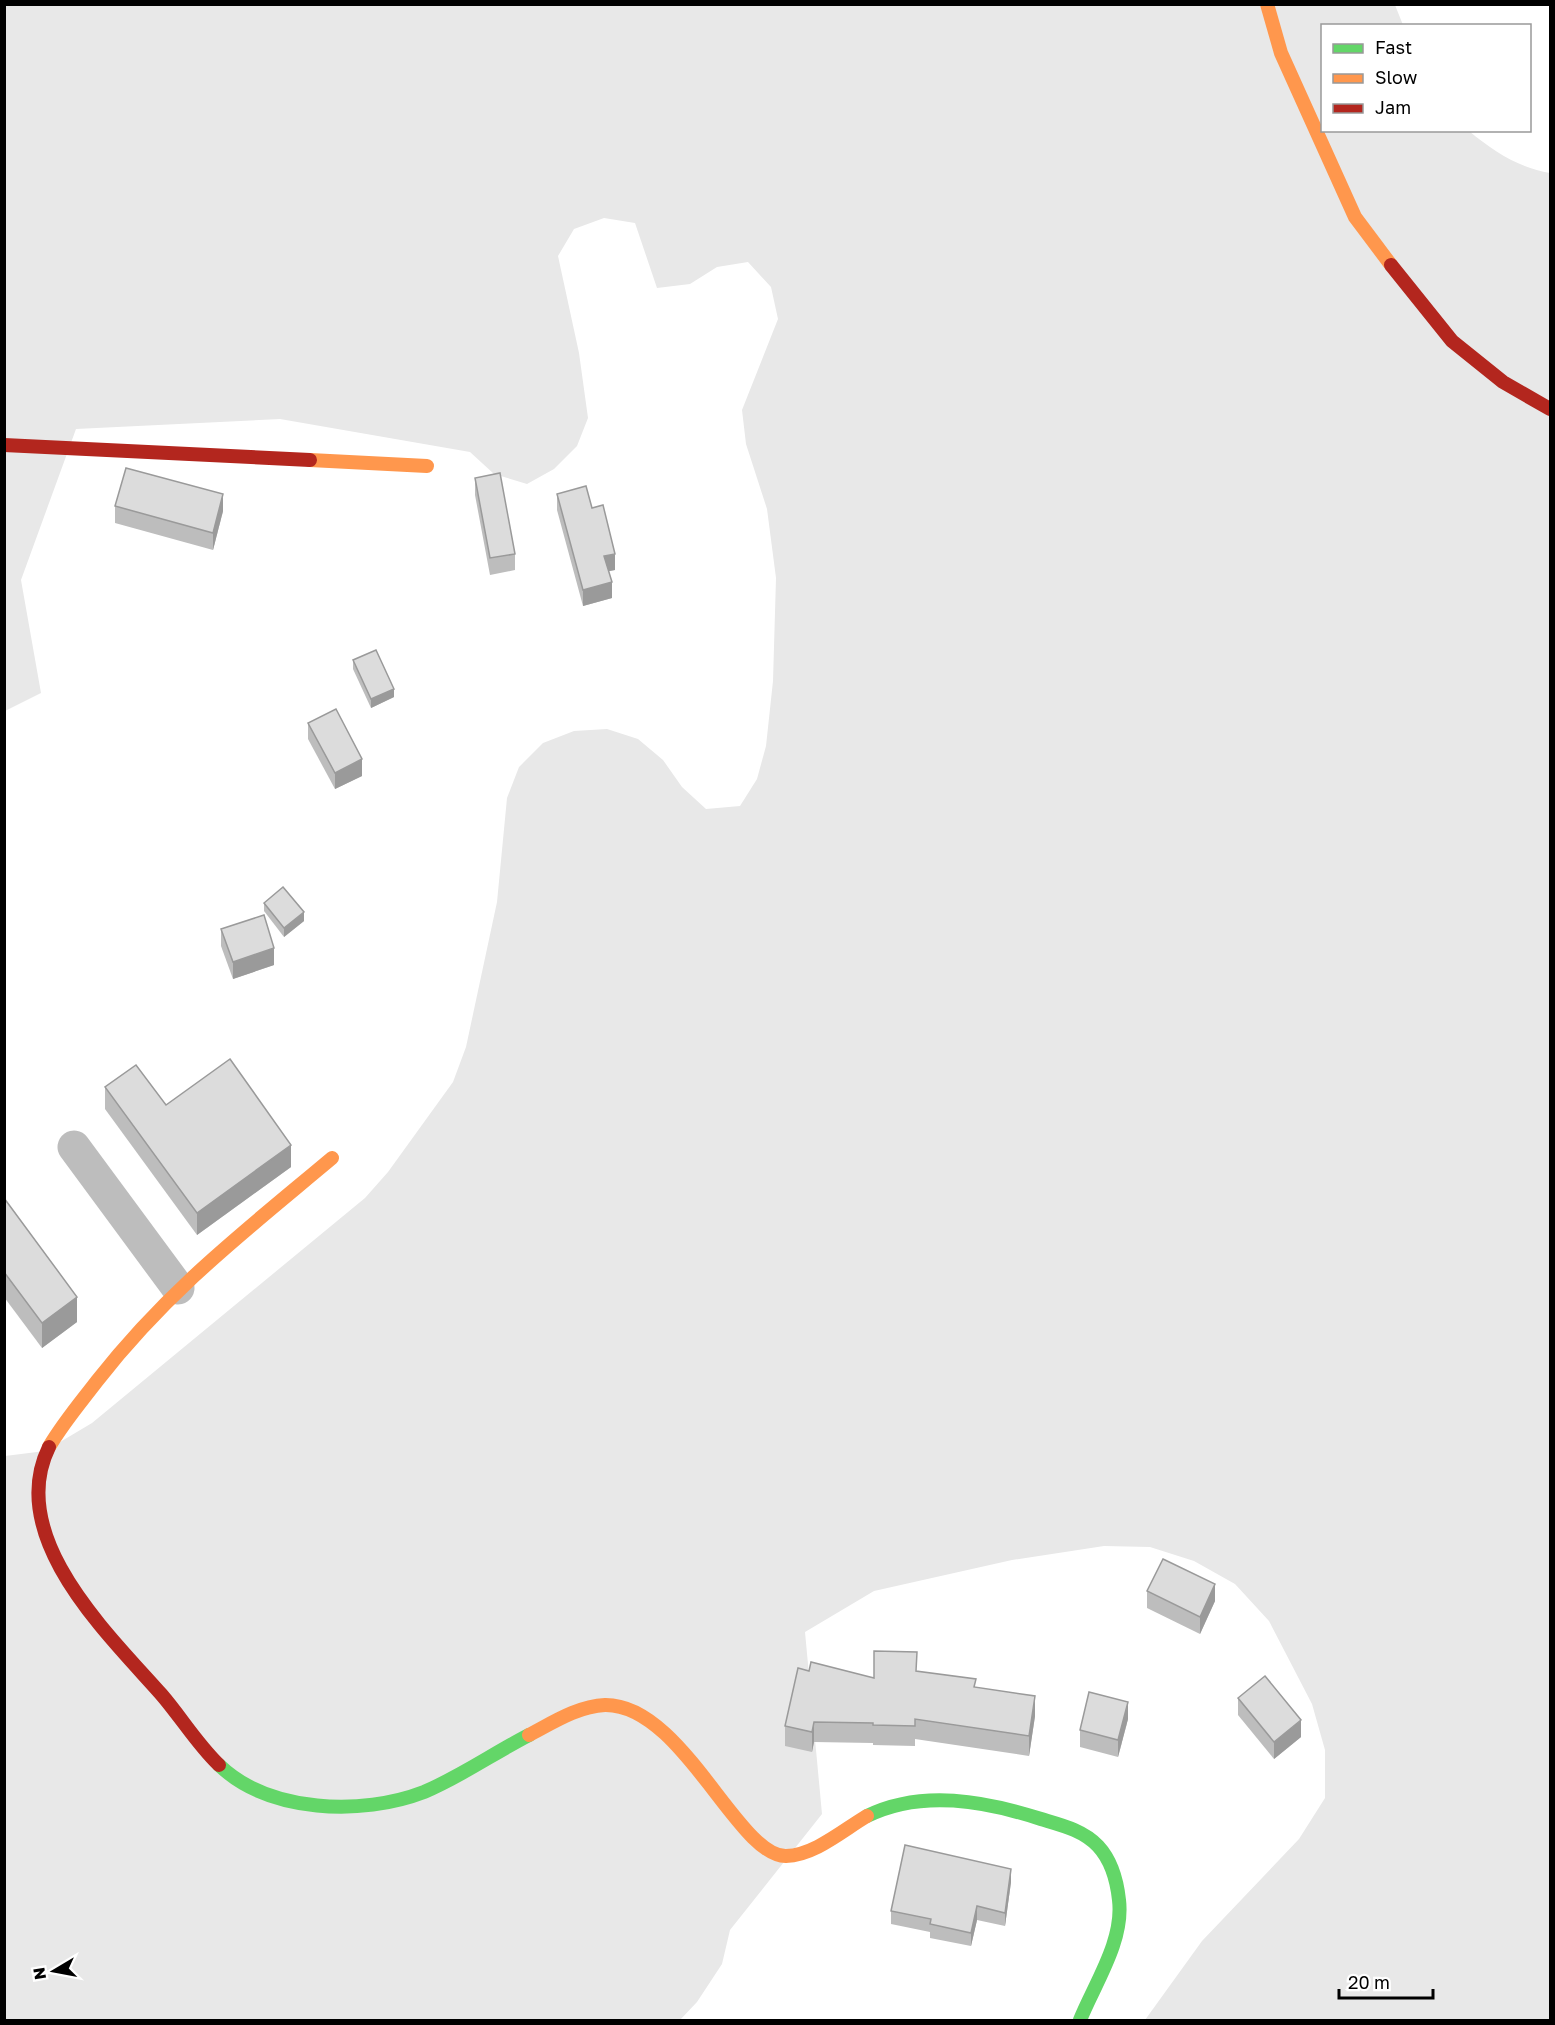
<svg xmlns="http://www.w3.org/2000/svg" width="1555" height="2025" font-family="'Golos Text',sans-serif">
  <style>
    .green { fill: #e8e8e8 }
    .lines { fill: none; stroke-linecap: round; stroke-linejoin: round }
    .street { stroke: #bdbdbd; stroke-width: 33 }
    .fast { stroke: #63d668; stroke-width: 14 }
    .slow { stroke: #ff974d; stroke-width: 14 }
    .jam { stroke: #b3261e; stroke-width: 14 }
    .wall { fill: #bdbdbd }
    .shaded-wall { fill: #9a9a9a }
    .building { fill: #dcdcdc; stroke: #9a9a9a; stroke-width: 1.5 }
  </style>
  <rect width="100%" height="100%" fill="#fff"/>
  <path class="green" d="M 5,5 L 1395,5 L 1403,25 L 1322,26 L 1322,130 L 1469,131 C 1493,151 1519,168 1550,173 L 1550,2020 L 1145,2020 L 1202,1941 L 1299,1839 L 1325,1798 L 1325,1750 L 1312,1704 L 1269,1621 L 1235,1584 L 1194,1561 L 1150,1547 L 1104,1546 L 1012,1560 L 874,1591 L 805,1632 L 822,1814 L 730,1930 L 722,1964 L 697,2002 L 680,2020 L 5,2020 L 5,1456 L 45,1451 L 92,1423 L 365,1198 L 388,1172 L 453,1082 L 466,1047 L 497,902 L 507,798 L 519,767 L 543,743 L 574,731 L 607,729 L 638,739 L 663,760 L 682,787 L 706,809 L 740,806 L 757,779 L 766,746 L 773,681 L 776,578 L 767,509 L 746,444 L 742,410 L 778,319 L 771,287 L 748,262 L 717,267 L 690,284 L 657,288 L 635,223 L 604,218 L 574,229 L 558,256 L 579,353 L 588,418 L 577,446 L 554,469 L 527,484 L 494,474 L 470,452 L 280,419 L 76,429 L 21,580 L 41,693 L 5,711 Z"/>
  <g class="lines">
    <path class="street" d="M 74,1147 L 178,1288"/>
    <g class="fast">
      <path d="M 219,1765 C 269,1813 362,1816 424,1792 C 460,1777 494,1753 529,1735"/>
      <path d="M 867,1816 C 922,1789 985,1801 1041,1819 C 1061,1825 1083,1830 1098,1846 C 1111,1860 1117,1881 1119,1900 C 1124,1941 1095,1983 1080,2020"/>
    </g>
    <g class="slow">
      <path d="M 1267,4 L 1281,53 L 1355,217 L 1391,265"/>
      <path d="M 310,460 L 427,466"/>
      <path d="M 49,1447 C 63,1423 81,1402 97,1381 C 168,1290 245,1231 332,1158"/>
      <path d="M 529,1735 C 552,1723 578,1706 605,1705 C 682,1704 738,1857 786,1856 C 815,1855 843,1830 867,1816"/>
    </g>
    <g class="jam">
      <path d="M 1391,265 L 1452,341 L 1503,382 L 1550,409"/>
      <path d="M 4,445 L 310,460"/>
      <path d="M 49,1447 C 5,1537 108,1634 161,1694 C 181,1717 197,1744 219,1765"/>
    </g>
  </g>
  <g class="wall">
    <path d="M 475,478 L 515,554 L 515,570 L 490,575 L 475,495 Z"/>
    <path d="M 557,494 L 592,508 L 615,570 L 609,571 L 612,598 L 583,606 L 557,510 Z"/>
    <path d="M 115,506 L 223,511 L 213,550 L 115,523 Z"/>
    <path d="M 353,660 L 394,697 L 371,708 L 353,669 Z"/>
    <path d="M 308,723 L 362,776 L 335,789 L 308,739 Z"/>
    <path d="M 264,903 L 304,921 L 284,937 L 264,911 Z"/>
    <path d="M 221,929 L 274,965 L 233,979 L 221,946 Z"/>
    <path d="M 105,1087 L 166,1105 L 291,1167 L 197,1235 L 105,1109 Z"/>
    <path d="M 4,1198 L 77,1322 L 42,1348 L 4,1297 Z"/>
    <path d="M 1147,1591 L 1215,1601 L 1200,1634 L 1147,1608 Z"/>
    <path d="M 809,1671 L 874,1678 L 917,1671 L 976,1687 L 1035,1716 L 1029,1756 L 915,1739 L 915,1746 L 873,1745 L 873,1743 L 814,1742 L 812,1752 L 785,1746 L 785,1726 Z"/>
    <path d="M 1238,1698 L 1301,1737 L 1274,1759 L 1238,1715 Z"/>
    <path d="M 1128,1719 L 1118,1757 L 1080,1747 L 1080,1730 Z"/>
    <path d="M 1011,1882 L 1005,1926 L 977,1920 L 971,1946 L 930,1938 L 930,1932 L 891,1924 L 891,1911 Z"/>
  </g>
  <g class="shaded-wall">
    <path d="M 223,494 L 223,511 L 213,550 L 213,533 Z"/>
    <path d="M 615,554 L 615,570 L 604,572 L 604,556 Z"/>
    <path d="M 612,582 L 612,598 L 583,606 L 583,590 Z"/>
    <path d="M 394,689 L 394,697 L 371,708 L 371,699 Z"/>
    <path d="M 362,759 L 362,776 L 335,789 L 335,773 Z"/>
    <path d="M 304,912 L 304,921 L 284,937 L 284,928 Z"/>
    <path d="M 274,948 L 274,965 L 233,979 L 233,962 Z"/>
    <path d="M 291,1145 L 291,1167 L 197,1235 L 197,1213 Z"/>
    <path d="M 77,1297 L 77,1322 L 42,1348 L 42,1323 Z"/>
    <path d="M 1215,1584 L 1215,1601 L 1200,1634 L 1200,1617 Z"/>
    <path d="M 1035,1696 L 1035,1716 L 1029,1756 L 1029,1736 Z"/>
    <path d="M 1128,1702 L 1128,1719 L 1118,1757 L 1118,1740 Z"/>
    <path d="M 1301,1720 L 1301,1737 L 1274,1759 L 1274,1742 Z"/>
    <path d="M 814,1722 L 814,1742 L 812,1752 L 812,1732 Z"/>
    <path d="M 1011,1869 L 1011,1882 L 1005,1926 L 1005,1913 Z"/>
    <path d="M 977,1906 L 977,1920 L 971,1946 L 971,1933 Z"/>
  </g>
  <g class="building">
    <path d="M 126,468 L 223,494 L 213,533 L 115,506 Z"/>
    <path d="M 500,473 L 515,554 L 490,558 L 475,478 Z"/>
    <path d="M 586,486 L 592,508 L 603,505 L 615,554 L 604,556 L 612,582 L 583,590 L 557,494 Z"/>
    <path d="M 376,650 L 394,689 L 371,699 L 353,660 Z"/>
    <path d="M 336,709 L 362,759 L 335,773 L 308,723 Z"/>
    <path d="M 283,887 L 304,912 L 284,928 L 264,903 Z"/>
    <path d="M 264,915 L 274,948 L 233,962 L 221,929 Z"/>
    <path d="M 230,1059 L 291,1145 L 197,1213 L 105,1087 L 136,1065 L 166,1105 Z"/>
    <path d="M 4,1198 L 77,1297 L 42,1323 L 4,1272 Z"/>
    <path d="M 1163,1559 L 1215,1584 L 1200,1617 L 1147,1591 Z"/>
    <path d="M 874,1651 L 917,1652 L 916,1671 L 976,1679 L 974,1687 L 1035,1696 L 1029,1736 L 915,1719 L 915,1726 L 873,1725 L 873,1723 L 814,1722 L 812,1732 L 785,1726 L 798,1668 L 809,1671 L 811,1662 L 874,1678 Z"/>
    <path d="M 1265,1676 L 1301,1720 L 1274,1742 L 1238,1698 Z"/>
    <path d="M 1089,1692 L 1128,1702 L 1118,1740 L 1080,1730 Z"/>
    <path d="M 905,1845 L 1011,1869 L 1005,1913 L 977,1906 L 971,1933 L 930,1924 L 931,1919 L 891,1911 Z"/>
  </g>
  <rect width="1555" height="2025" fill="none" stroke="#000000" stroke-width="12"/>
  <rect x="1321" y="24" width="210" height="108" fill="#ffffff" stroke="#999999" stroke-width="1.5"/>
  <rect x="1333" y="44" width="30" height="9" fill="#63d668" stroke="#999999" stroke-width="1.5"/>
  <text x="1375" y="54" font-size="18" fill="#000000">Fast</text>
  <rect x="1333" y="74" width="30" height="9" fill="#ff974d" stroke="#999999" stroke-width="1.5"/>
  <text x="1375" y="84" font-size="18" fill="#000000">Slow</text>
  <rect x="1333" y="104" width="30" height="9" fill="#b3261e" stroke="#999999" stroke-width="1.5"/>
  <text x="1375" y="114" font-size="18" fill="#000000">Jam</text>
  <g transform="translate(54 1971) rotate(260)" stroke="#ffffff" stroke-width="4.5" paint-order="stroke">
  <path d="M0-4.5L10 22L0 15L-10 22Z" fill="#000000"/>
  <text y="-9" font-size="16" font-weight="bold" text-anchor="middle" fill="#000000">N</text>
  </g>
  <path d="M1339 1989v9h94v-9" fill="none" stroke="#000000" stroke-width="3"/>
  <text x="1348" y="1989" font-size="18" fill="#000000" stroke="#ffffff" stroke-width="4.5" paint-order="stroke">20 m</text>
</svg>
